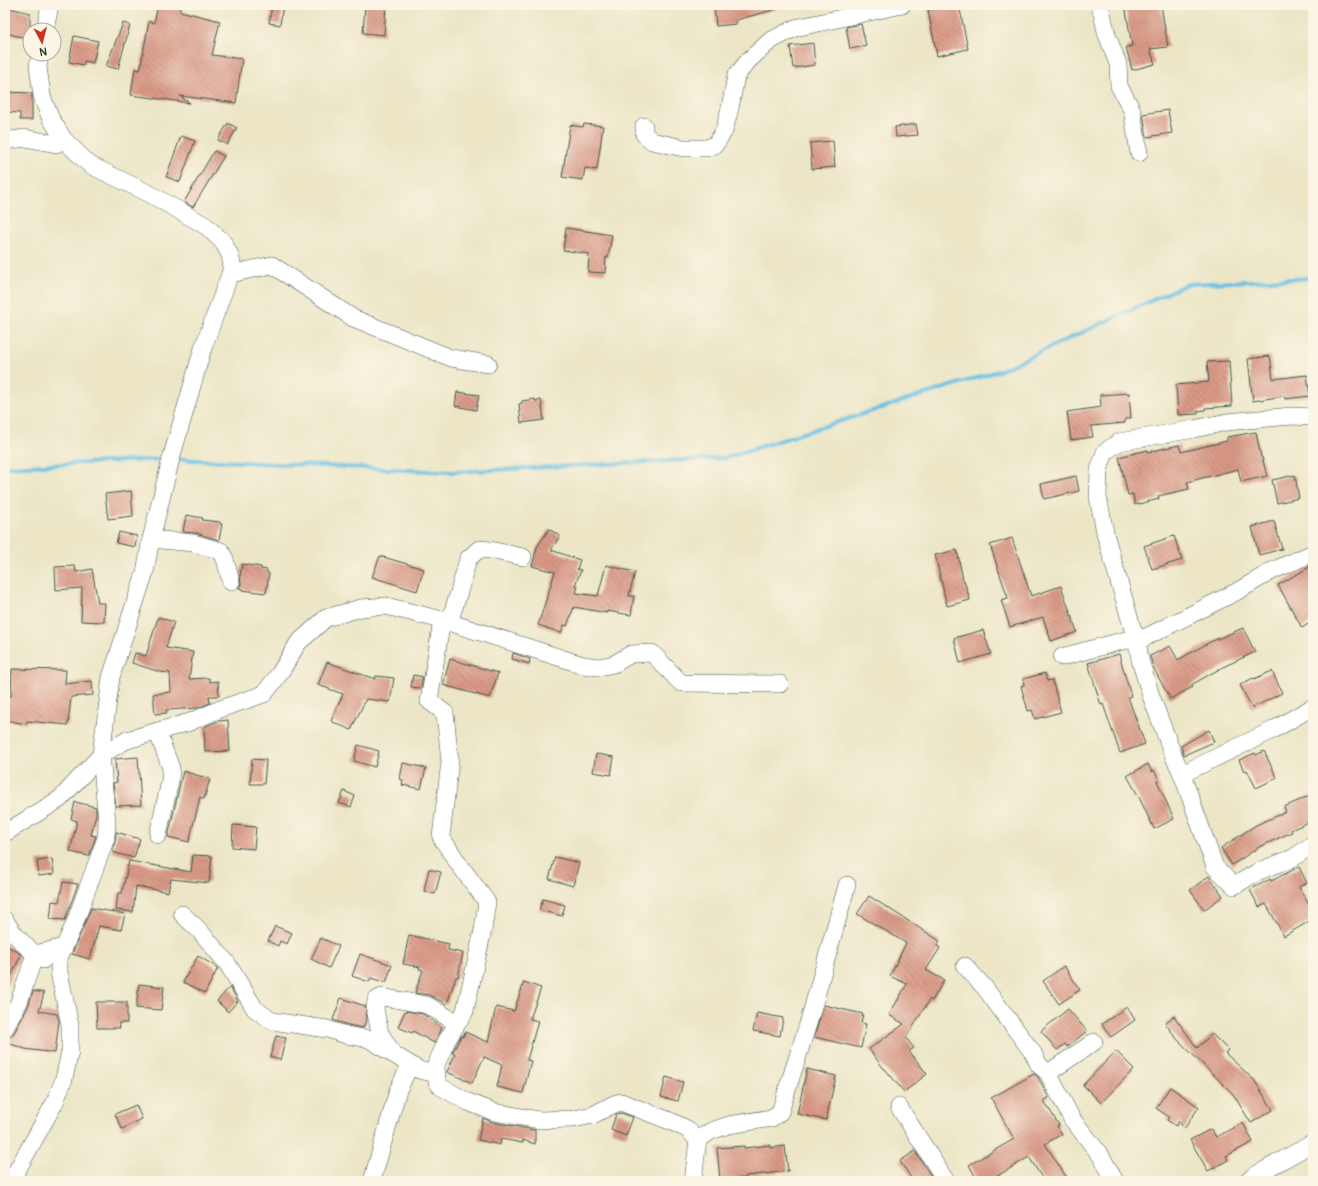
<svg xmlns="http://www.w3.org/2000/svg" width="1318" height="1186" font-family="Pangolin,sans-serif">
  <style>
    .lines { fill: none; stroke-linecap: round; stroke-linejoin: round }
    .stream { stroke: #67c0e4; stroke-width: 4 }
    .building { fill: url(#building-back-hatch) }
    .minor-casing { stroke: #3e564a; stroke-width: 18 }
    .minor { stroke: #fff; stroke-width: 17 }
  </style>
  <defs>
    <pattern id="building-back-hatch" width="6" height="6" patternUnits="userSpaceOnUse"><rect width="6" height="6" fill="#da9986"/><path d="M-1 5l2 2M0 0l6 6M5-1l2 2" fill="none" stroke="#b07e6e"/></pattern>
  </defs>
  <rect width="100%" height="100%" fill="#fcf5e5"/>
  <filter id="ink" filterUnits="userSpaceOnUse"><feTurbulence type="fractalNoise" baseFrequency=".025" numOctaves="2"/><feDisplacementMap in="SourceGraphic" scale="8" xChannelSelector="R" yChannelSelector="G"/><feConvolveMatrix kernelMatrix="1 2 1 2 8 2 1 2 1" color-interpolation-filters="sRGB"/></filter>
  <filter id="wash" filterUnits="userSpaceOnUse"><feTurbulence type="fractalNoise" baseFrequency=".012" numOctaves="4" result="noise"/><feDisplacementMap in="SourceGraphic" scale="16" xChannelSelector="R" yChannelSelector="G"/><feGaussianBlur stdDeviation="0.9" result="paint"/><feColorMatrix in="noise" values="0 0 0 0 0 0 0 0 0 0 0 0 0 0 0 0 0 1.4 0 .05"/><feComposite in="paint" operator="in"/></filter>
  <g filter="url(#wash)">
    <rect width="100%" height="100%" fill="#ece6c7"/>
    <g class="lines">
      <g class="stream">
        <path d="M 175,459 L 451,472 L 725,458 L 1001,370 L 1187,284 L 1313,278"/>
        <path d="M 5,467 L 166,459"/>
      </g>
    </g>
    <g id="blocks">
      <g class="building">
        <path d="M 158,5 L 181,5 L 180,11 L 220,21 L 212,55 L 242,59 L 236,103 L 180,96 L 190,103 L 131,95 L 135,69 L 140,70 L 149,21 L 154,23 Z"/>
        <path d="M 272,5 L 283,5 L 280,25 L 269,23 Z"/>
        <path d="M 365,5 L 386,5 L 384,35 L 363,33 Z"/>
        <path d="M 714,5 L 776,5 L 777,9 L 736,20 L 736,24 L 716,26 Z"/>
        <path d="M 954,5 L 959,5 L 968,49 L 937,56 L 928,10 Z"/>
        <path d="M 1125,5 L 1161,5 L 1168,47 L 1150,49 L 1155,64 L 1132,70 L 1126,47 L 1132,46 Z"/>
        <path d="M 5,7 L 30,13 L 30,39 L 5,33 Z"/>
        <path d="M 123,23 L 130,25 L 118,69 L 106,66 Z"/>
        <path d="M 861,24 L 866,46 L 850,49 L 846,27 Z"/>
        <path d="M 74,36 L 98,41 L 93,63 L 84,61 L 84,65 L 69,62 Z"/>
        <path d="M 813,43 L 815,65 L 793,68 L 790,46 Z"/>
        <path d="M 5,92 L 32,93 L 32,120 L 20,120 L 20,113 L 5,112 Z"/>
        <path d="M 1168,110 L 1172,133 L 1147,137 L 1143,114 Z"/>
        <path d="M 228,123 L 237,128 L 227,145 L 218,140 Z"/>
        <path d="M 584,124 L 603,126 L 597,170 L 585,168 L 583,180 L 562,177 L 570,125 L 583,127 Z"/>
        <path d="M 916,124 L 918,135 L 896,137 L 895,127 Z"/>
        <path d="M 181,136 L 195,141 L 180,182 L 166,177 Z"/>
        <path d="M 833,141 L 835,167 L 812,169 L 810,143 Z"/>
        <path d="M 214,151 L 224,156 L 193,207 L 184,202 Z"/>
        <path d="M 566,228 L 612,235 L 608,258 L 606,257 L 605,273 L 588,272 L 589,254 L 563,250 Z"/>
        <path d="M 1270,356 L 1273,379 L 1307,375 L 1310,396 L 1285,399 L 1284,396 L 1253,401 L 1248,359 Z"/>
        <path d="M 1229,361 L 1232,406 L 1205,408 L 1205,410 L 1198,411 L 1198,414 L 1178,415 L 1176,385 L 1209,382 L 1207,362 Z"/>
        <path d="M 457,392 L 479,395 L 476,410 L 455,406 Z"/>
        <path d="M 1129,393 L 1131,418 L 1125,419 L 1125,423 L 1091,426 L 1093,437 L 1071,440 L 1067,412 L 1101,407 L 1100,395 Z"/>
        <path d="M 535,399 L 535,401 L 541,400 L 544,420 L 521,423 L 519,404 L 522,403 L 522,401 Z"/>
        <path d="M 1256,432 L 1261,457 L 1262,457 L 1267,476 L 1241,482 L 1238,469 L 1187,482 L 1189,489 L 1158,496 L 1159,499 L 1135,505 L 1133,494 L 1128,495 L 1119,457 L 1148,450 L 1148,452 L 1179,445 L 1181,452 L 1227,441 L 1227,437 Z"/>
        <path d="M 1295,475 L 1299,498 L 1277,503 L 1272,480 Z"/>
        <path d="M 1076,476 L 1079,491 L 1044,499 L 1041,484 Z"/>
        <path d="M 131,491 L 133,516 L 108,519 L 105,494 Z"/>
        <path d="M 186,515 L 203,518 L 202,520 L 220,522 L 220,524 L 222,524 L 219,540 L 196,533 L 183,532 Z"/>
        <path d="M 1274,521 L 1282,549 L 1259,555 L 1252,527 Z"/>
        <path d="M 549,529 L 560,536 L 551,550 L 580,560 L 577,569 L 581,570 L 575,585 L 578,586 L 576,593 L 598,596 L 606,565 L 635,572 L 629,596 L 634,596 L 631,615 L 607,611 L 607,613 L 574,607 L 567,626 L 564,625 L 561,633 L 538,625 L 555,572 L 532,566 L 537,547 Z"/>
        <path d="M 119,532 L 137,536 L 135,547 L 116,543 Z"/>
        <path d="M 1174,536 L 1182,560 L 1152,569 L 1144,546 Z"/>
        <path d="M 1012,538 L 1031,596 L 1061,586 L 1077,632 L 1051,641 L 1043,617 L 1010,627 L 1001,600 L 1008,598 L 990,545 Z"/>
        <path d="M 957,550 L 963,580 L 964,580 L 970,600 L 947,606 L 935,555 Z"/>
        <path d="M 380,556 L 424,569 L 417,591 L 372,577 Z"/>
        <path d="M 242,564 L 261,567 L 261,569 L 267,570 L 267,573 L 269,573 L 266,593 L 242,590 L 242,589 L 239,588 L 241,584 L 240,576 Z"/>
        <path d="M 1313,565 L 1313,621 L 1302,628 L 1278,585 Z"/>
        <path d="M 75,566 L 76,572 L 92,569 L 98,603 L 105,603 L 104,622 L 81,621 L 82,588 L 56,590 L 55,567 Z"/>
        <path d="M 158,617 L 174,622 L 166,648 L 193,652 L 189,679 L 209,678 L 210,682 L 218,681 L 219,696 L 209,696 L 210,703 L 198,708 L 166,710 L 167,713 L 155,714 L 153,694 L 171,692 L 170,673 L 160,672 L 132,663 L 135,653 L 146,656 Z"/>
        <path d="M 1243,628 L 1255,652 L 1223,667 L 1191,685 L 1193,687 L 1170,699 L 1153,667 L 1150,656 L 1170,646 L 1178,660 L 1210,642 Z"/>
        <path d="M 983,630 L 991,654 L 960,663 L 954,638 Z"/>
        <path d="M 513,653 L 530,659 L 529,664 L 512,659 Z"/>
        <path d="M 1119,654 L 1131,696 L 1128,697 L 1145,744 L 1120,753 L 1103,704 L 1101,705 L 1088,663 Z"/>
        <path d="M 450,659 L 498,673 L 490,698 L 443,685 Z"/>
        <path d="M 327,662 L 375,679 L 376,676 L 394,678 L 390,702 L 366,699 L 351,730 L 331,721 L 343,694 L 318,685 Z"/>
        <path d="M 12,669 L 66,670 L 65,684 L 92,681 L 93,695 L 71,697 L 68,725 L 27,721 L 26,724 L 5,720 L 5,695 L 11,696 Z"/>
        <path d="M 1272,671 L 1282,693 L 1252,708 L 1240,685 L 1253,678 L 1254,679 Z"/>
        <path d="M 1045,673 L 1047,681 L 1052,680 L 1061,712 L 1035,719 L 1032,710 L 1028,711 L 1021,686 L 1024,685 L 1023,679 Z"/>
        <path d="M 413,675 L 423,677 L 421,688 L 411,687 Z"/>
        <path d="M 228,720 L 230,751 L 205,752 L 204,727 L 219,721 Z"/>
        <path d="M 1209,730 L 1214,742 L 1184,755 L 1181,746 Z"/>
        <path d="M 358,745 L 379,751 L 375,767 L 354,761 Z"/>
        <path d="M 1264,751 L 1277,778 L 1256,788 L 1247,770 L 1244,771 L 1239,760 L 1255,753 L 1256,755 Z"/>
        <path d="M 596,754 L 614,757 L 611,775 L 593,772 Z"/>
        <path d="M 138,757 L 141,805 L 116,806 L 113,783 L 117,782 L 115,759 Z"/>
        <path d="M 252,759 L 266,760 L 264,784 L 250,784 Z"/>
        <path d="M 403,763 L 426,768 L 421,789 L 402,785 L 403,780 L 400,779 Z"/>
        <path d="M 1148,764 L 1152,772 L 1154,770 L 1159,780 L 1157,781 L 1174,819 L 1154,829 L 1138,795 L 1127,776 Z"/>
        <path d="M 183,771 L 210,779 L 204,799 L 200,797 L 189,842 L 168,837 Z"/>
        <path d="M 344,791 L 355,796 L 351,807 L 339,803 Z"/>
        <path d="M 1309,796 L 1313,805 L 1313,820 L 1291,830 L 1292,832 L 1259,847 L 1232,865 L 1221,848 L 1256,825 L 1286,812 L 1284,807 Z"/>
        <path d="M 75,802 L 96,807 L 96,814 L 91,835 L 96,836 L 89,856 L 70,852 L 77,821 L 71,819 Z"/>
        <path d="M 233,825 L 256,827 L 254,849 L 232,847 Z"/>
        <path d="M 116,832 L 140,839 L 134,858 L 112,852 L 115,841 Z"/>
        <path d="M 193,855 L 212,856 L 209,883 L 171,879 L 168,892 L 136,886 L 133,912 L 116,910 L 118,893 L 122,893 L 129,861 L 191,872 Z"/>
        <path d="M 555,857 L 579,863 L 573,886 L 549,879 Z"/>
        <path d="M 52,859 L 54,874 L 39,876 L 37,861 Z"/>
        <path d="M 1299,867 L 1307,883 L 1299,887 L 1313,912 L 1313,919 L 1284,936 L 1266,904 L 1259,907 L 1250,890 L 1270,879 L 1271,881 Z"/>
        <path d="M 429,869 L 441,872 L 435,894 L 424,891 Z"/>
        <path d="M 1209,876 L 1223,896 L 1204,910 L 1190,890 Z"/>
        <path d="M 63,882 L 78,884 L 65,920 L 50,919 L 52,901 L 59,902 Z"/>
        <path d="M 869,896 L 940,941 L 937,946 L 940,948 L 926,970 L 944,980 L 932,1001 L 930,999 L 906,1038 L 914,1048 L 909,1051 L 927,1074 L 904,1092 L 885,1069 L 884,1069 L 869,1049 L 904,1024 L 889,1015 L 907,984 L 890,976 L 906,943 L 857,914 Z"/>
        <path d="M 543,899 L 565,905 L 562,916 L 539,910 Z"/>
        <path d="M 91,908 L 125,914 L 121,930 L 99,926 L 90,959 L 72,954 Z"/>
        <path d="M 275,926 L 292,933 L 287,944 L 280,941 L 278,946 L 268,941 Z"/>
        <path d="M 409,935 L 449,944 L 448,950 L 463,953 L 458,977 L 456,977 L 447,1004 L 429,995 L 415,993 L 423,970 L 419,969 L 420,967 L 403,964 Z"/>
        <path d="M 321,938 L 339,946 L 329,968 L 311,959 Z"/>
        <path d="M 5,945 L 15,950 L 21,955 L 5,989 Z"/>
        <path d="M 360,954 L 392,965 L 386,983 L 371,978 L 369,982 L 352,976 Z"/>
        <path d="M 198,956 L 218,968 L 205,993 L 183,982 Z"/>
        <path d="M 1064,966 L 1080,990 L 1059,1004 L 1043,981 Z"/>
        <path d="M 524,982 L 541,988 L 530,1019 L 538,1021 L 527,1060 L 531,1061 L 523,1093 L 497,1087 L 502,1065 L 484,1057 L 472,1083 L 447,1072 L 455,1054 L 452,1053 L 461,1036 L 463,1037 L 465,1032 L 488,1042 L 496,1007 L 514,1011 Z"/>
        <path d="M 139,984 L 164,987 L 161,1010 L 136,1008 Z"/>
        <path d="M 230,987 L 238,1001 L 228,1012 L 217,1001 Z"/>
        <path d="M 33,991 L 44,993 L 39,1011 L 57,1014 L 59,1021 L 55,1053 L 25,1049 L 5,1042 L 7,1038 L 11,1036 L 14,1033 L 28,1007 Z"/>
        <path d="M 341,998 L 365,1006 L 367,1018 L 363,1028 L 348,1025 L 333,1020 Z"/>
        <path d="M 96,1002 L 127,1002 L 127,1023 L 118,1023 L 120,1028 L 97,1028 Z"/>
        <path d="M 824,1005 L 863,1014 L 861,1023 L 866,1024 L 861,1048 L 814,1037 Z"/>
        <path d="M 1127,1007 L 1135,1020 L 1111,1037 L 1102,1024 Z"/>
        <path d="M 1068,1009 L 1087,1031 L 1067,1047 L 1065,1044 L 1057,1050 L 1041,1031 Z"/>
        <path d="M 405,1011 L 423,1014 L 442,1028 L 434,1043 L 413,1031 L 412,1033 L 398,1027 Z"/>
        <path d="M 757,1013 L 783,1018 L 780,1036 L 753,1031 Z"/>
        <path d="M 1174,1016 L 1197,1048 L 1212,1034 L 1228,1050 L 1225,1053 L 1254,1080 L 1273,1110 L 1251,1123 L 1233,1094 L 1177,1039 L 1165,1023 Z"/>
        <path d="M 276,1036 L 286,1038 L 280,1060 L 270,1057 Z"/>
        <path d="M 1116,1051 L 1134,1069 L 1101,1103 L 1083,1085 Z"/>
        <path d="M 807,1069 L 836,1076 L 826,1120 L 797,1114 Z"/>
        <path d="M 1034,1074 L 1038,1077 L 1049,1098 L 1044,1101 L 1059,1125 L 1057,1126 L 1062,1134 L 1045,1144 L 1069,1181 L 1044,1181 L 1029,1157 L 989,1181 L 978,1181 L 969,1165 L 1014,1139 L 991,1098 Z"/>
        <path d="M 666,1077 L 683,1082 L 678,1101 L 661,1097 Z"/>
        <path d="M 1170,1087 L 1199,1107 L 1184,1129 L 1179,1121 L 1176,1126 L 1167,1120 L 1169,1117 L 1156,1108 Z"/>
        <path d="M 136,1105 L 142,1119 L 122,1129 L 115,1114 Z"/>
        <path d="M 621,1113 L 633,1117 L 626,1136 L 611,1130 L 616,1114 Z"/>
        <path d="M 483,1118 L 492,1122 L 535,1130 L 535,1144 L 523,1140 L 523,1143 L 501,1139 L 500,1145 L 478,1140 Z"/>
        <path d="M 1243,1123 L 1253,1142 L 1226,1156 L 1228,1160 L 1208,1171 L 1190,1140 L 1211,1129 L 1216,1137 Z"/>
        <path d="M 770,1145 L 770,1148 L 785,1146 L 788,1171 L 746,1176 L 746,1178 L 720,1180 L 717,1148 L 744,1146 L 744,1148 Z"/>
        <path d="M 915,1151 L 934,1181 L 913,1181 L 900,1161 Z"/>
      </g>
    </g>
  </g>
  <g filter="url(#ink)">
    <use href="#blocks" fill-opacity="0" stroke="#3e564a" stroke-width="1"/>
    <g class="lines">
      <defs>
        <g id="minor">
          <path d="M 1100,5 L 1107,35 L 1118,64 L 1119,86 L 1132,110 L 1139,153"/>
          <path d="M 45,30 L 50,5"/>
          <path d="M 644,126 L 644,134 L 652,141 L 683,148 L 706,148 L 715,145 L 724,131 L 730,108 L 736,76 L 749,60 L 770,41 L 795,28 L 902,5"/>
          <path d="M 5,141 L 25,138 L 56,144 L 64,140"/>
          <path d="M 230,274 L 272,265 L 353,318 L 451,358 L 488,364"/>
          <path d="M 1313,417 L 1291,416 L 1227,422 L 1194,429 L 1119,442 L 1105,452 L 1099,470 L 1098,497 L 1106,537 L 1133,630 L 1137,638 L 1140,660 L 1151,696 L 1174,757 L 1182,774 L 1215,867 L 1234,886 L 1259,871 L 1293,858 L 1313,844"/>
          <path d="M 151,539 L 193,543 L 221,551 L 225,559 L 231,582"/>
          <path d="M 442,620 L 429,701 L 445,713 L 450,761 L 441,837 L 458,863 L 487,902 L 483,930 L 465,1011 L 447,1040 L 436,1065 L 437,1082 L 441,1087 L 468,1102 L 494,1112 L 539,1120 L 574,1119 L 593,1115 L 614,1104 L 621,1102 L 670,1121 L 687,1129 L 698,1140"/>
          <path d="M 449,623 L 459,592 L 468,559 L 479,549 L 490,550 L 523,557"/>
          <path d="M 1062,657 L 1122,641 L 1146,637 L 1236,592 L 1272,571 L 1313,553"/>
          <path d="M 157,731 L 171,768 L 170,781 L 158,835"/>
          <path d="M 1182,774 L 1273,730 L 1313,707"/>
          <path d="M 5,833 L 60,799 L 101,755 L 127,740 L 190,722 L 220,709 L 264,694 L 280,673 L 298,643 L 326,618 L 361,608 L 386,606 L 442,620 L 583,665 L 599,667 L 614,664 L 631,654 L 652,653 L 681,683 L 780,684"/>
          <path d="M 182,914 L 199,930 L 227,963 L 255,1009 L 272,1021 L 327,1029 L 346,1035 L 369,1039 L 393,1054"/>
          <path d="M 5,920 C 14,937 28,949 43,960"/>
          <path d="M 965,966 L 985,988 L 1033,1053 L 1039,1065 L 1048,1073 L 1072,1119 L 1101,1156 L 1115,1181"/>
          <path d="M 5,1028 L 19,1002 L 35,954 L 64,947"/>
          <path d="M 1048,1073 L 1094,1042"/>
          <path d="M 436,1074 L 419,1070 L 393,1054 L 380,1033 L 375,1009 L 376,1000 L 382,997 L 427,1005 L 457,1023"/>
          <path d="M 899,1107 L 946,1181"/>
          <path d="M 11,1181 L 54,1104 L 64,1079 L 70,1051 L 70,1025 L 59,972 L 59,958 L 74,925 L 106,838 L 107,823 L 101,755 L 111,677 L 145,572 L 151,539 L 171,459 L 203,348 L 230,274 L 232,263 L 229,253 L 223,242 L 206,226 L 150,194 L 90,165 L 64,140 L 50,117 L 42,96 L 38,66 L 40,54"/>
          <path d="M 372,1181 L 398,1090 L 410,1065"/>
          <path d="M 693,1181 L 698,1140 L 711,1131 L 729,1125 L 772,1118 L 780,1112 L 809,1021 L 847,885"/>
          <path d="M 1248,1181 L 1254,1176 L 1313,1143"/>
        </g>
      </defs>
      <use href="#minor" class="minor-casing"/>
      <use href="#minor" class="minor"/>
    </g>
  </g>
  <rect width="1318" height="1186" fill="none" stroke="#fcf5e5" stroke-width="20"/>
  <g transform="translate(42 42) rotate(173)"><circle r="19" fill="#fcf5e5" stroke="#a4ab9e"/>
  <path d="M0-3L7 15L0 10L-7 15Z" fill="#c8321e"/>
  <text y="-6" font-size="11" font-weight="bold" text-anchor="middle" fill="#1f3d34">N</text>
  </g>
</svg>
